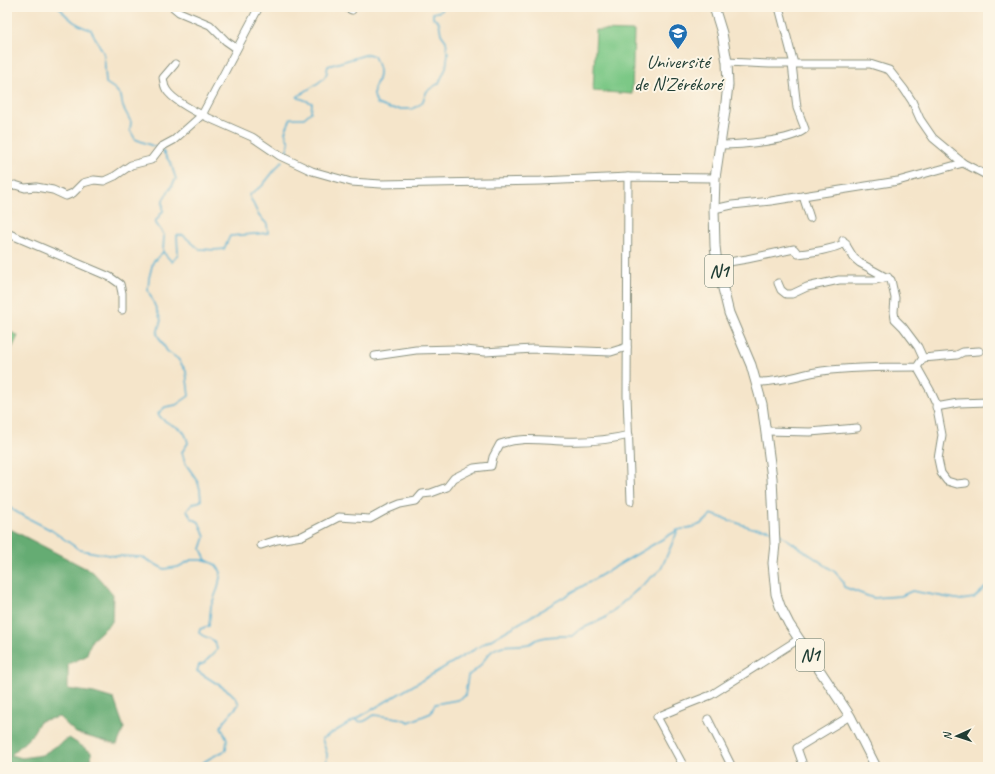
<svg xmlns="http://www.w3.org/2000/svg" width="995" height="774" font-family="Caveat,sans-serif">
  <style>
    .green { fill: #7cc886; stroke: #4e825d }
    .forest { fill: #65ac73; stroke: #427454 }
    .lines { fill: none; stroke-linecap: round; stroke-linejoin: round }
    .stream { stroke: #54afd2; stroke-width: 1.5 }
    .minor-casing { stroke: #8a917f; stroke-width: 9 }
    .major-casing { stroke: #8a917f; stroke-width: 11 }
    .minor { stroke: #fff; stroke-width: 7 }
    .major { stroke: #fff; stroke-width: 9 }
    .labels { text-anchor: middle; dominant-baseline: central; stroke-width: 4; stroke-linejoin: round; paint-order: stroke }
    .shield { fill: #fcf5e5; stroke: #617469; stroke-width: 1 }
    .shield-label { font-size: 18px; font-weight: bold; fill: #1f3d34 }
    .poi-label { font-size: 19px; fill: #1f3d34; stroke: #fcf5e5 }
  </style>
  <rect width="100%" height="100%" fill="#fcf5e5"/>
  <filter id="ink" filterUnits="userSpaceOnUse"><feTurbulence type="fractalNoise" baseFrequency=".025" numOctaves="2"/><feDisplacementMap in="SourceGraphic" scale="8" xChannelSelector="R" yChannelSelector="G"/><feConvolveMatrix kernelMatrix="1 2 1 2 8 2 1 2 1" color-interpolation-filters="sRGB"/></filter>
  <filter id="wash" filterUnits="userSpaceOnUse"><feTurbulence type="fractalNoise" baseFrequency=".012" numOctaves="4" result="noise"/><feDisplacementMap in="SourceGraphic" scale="16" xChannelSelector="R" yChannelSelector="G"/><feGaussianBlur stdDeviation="0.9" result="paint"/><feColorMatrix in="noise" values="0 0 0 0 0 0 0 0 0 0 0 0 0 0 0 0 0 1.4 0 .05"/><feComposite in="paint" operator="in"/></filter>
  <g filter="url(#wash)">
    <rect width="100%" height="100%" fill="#f5e5ca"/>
    <g class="green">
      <path d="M 596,30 L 634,31 L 632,94 L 593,91 Z"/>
      <path d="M 7,330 L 18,336 L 7,359 Z"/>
    </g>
    <path class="forest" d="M 7,530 L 12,530 L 93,572 L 113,594 L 112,622 L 92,640 L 86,656 L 68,664 L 68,689 L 94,693 L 114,699 L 124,728 L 117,745 L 76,733 L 59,717 L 40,721 L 31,736 L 11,755 L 22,758 L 42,755 L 69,738 L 91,752 L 92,767 L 7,767 Z"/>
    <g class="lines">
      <g class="stream">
        <path d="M 59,7 C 67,18 77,26 91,30 L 104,54 L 106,83 L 115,89 L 121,96 L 123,107 L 131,122 L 130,130 L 135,139 L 158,148"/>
        <path d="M 162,150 L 171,164 L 176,179 L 163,200 L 163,211 L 155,222 L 164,235 L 163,252 L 153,262 L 149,278 L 148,290 L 161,320 L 157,334 L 167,351 L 178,359 L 186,371 L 189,396 L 176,405 L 165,407 L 158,414 C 160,416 162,420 165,421 C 176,429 184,425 188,443 L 182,452 L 185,463 L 197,480 L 200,489 L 201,501 L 194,503 L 187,510 L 191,518 L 199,522 L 205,537 L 201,549 L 206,560 L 216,565 L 221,572 L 218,588 L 211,606 L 209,626 L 200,629 L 199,633 C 208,641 215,635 217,650 L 203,664 L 199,665 L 197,671 L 230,692 L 236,698 L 239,704 C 233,712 225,718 221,727 L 227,739 L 226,750 C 217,755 205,759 198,767"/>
        <path d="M 285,155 L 289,143 L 285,132 L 291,118 L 304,118 L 311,112 L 312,103 L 297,97 C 304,91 322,83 326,75 C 327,73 327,69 328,66 L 368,54 L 374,56 C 376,61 379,67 379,71 C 380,87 368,84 377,104 L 390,109 L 413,109 L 422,103 L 427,91 L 439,83 L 446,68 L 448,53 L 446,41 L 441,34 L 439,22 L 433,18 L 433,13 L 441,11 L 443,7"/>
        <path d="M 163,252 L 172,262 L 178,254 L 177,235 L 183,235 L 199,249 C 208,249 216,251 224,249 L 230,236 L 268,233 L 267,224 L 259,216 L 249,195 L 262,186 L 282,161"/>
        <path d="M 7,506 L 18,513 L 51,530 L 80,550 L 115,556 L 142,557 L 164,569 L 178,567 L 191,560 L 206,560"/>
        <path d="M 778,533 L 835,572 L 842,580 L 844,587 L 873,598 L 901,596 L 912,591 L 961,600 L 974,598 L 988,585"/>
        <path d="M 355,720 C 363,724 367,720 374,715 C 386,717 399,716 409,722 L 431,713 L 435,704 L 457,700 L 465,696 L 468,676 C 471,673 475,671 478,668 C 483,663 486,656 492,651 C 503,642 515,647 528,644 C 532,644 534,640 538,639 C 549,635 561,636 572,636 L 579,630 L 605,618 L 661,569 L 678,530"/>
        <path d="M 326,767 L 327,754 L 322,739 L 678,530 C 692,527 703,527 711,514 L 752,528 L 767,529 L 771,530"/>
      </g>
    </g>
  </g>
  <g filter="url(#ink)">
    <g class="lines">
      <defs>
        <g id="minor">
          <path d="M 173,7 L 179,12 L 210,25 L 226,41 L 236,48"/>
          <path d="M 259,7 L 202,115 L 252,137 L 280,156 L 312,171 L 351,182 L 381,184 L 541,181 L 628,177 L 715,178"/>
          <path d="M 345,7 L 352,10"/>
          <path d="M 779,7 L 794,64"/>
          <path d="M 727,62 L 770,64 L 870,64 L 889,70 L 904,89 L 912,101 L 920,119 L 933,138 L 963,163 L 988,176"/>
          <path d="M 720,145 C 737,145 794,141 805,129 L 797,108 L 792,64"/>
          <path d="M 628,177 L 627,396 L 631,501"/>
          <path d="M 7,187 L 15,185 L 25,188 L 36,187 L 53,190 L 66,196 L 73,193 L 83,183 L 94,180 L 104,181 L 115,176 L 131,165 L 151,160 L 161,147 L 174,140 L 202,115 C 192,110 169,98 165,87 C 164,85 164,81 163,78 L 175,64"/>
          <path d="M 803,196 L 810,218"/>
          <path d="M 714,209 L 732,205 L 771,201 L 898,181 L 963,163"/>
          <path d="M 7,233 L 110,277 L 120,284 L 122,293 L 122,310"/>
          <path d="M 843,240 L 854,258 L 860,263 L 891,280 L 895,298 L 894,312 L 895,319 L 903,327 L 918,347 L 923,358"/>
          <path d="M 717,264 L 747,259 L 794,249 L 798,254 C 815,252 830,250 846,243"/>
          <path d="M 778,283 L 781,290 L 786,294 L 792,294 L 807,287 L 839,280 L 876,280 L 888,277"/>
          <path d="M 375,356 L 416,350 L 456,349 L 485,352 L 533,349 L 611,352 L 627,347"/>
          <path d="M 917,367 L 930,390 L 936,403 L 942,435 L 938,459 L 941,473 L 947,481 L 957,484 L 966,483"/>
          <path d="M 756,382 C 779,383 800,374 822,371 C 854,367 885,367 917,367 L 923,358 L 957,355 L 963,352 L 979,351"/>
          <path d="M 936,407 L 958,403 L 988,402"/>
          <path d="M 766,431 L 810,432 L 857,428"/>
          <path d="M 261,545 L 277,540 L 302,536 L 339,517 L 370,519 L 388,509 L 400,504 L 416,501 L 422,494 L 431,493 L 447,487 L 454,478 L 474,468 L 491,466 L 493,457 L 500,444 C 521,437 539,440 561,441 C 585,442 606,441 629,435"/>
          <path d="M 708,719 L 732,767"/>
          <path d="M 684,767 L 657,717 L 688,704 L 711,695 L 799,639"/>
          <path d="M 800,767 L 802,762 L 797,748 L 850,716"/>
        </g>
        <path id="major" d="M 714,7 L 722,33 L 727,62 L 728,85 L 725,111 L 715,178 L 714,209 L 715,246 L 717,264 L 729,313 L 751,365 L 762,404 L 772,478 L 775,544 L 773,563 L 776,594 L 780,606 L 789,624 L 850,716 L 876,767"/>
      </defs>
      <use href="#minor" class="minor-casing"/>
      <use href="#major" class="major-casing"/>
      <use href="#minor" class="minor"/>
      <use href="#major" class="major"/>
    </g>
  </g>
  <defs>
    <symbol id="university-pin" viewBox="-11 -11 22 30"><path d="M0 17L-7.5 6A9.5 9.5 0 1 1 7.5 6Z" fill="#1f6fb2" stroke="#fcf5e5"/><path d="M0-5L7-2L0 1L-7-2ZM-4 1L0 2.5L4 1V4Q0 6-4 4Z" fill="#fff"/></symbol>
  </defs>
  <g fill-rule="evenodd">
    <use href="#university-pin" x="667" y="22" width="22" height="30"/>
  </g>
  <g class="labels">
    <g class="shield">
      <rect x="705" y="255" width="28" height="32" rx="3"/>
      <rect x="796" y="639" width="28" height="32" rx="3"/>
    </g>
    <g class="shield-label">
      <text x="719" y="271">N1</text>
      <text x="810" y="655">N1</text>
    </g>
    <g class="poi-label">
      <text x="678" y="62">Université<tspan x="678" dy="22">de N'Zérékoré</tspan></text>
    </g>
  </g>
  <rect width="995" height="774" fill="none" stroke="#fcf5e5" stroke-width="24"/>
  <g transform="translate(957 736) rotate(267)" stroke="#fcf5e5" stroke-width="3" paint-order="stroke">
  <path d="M0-3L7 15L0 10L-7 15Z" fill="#1f3d34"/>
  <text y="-6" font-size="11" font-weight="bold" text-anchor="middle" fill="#1f3d34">N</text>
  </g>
</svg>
